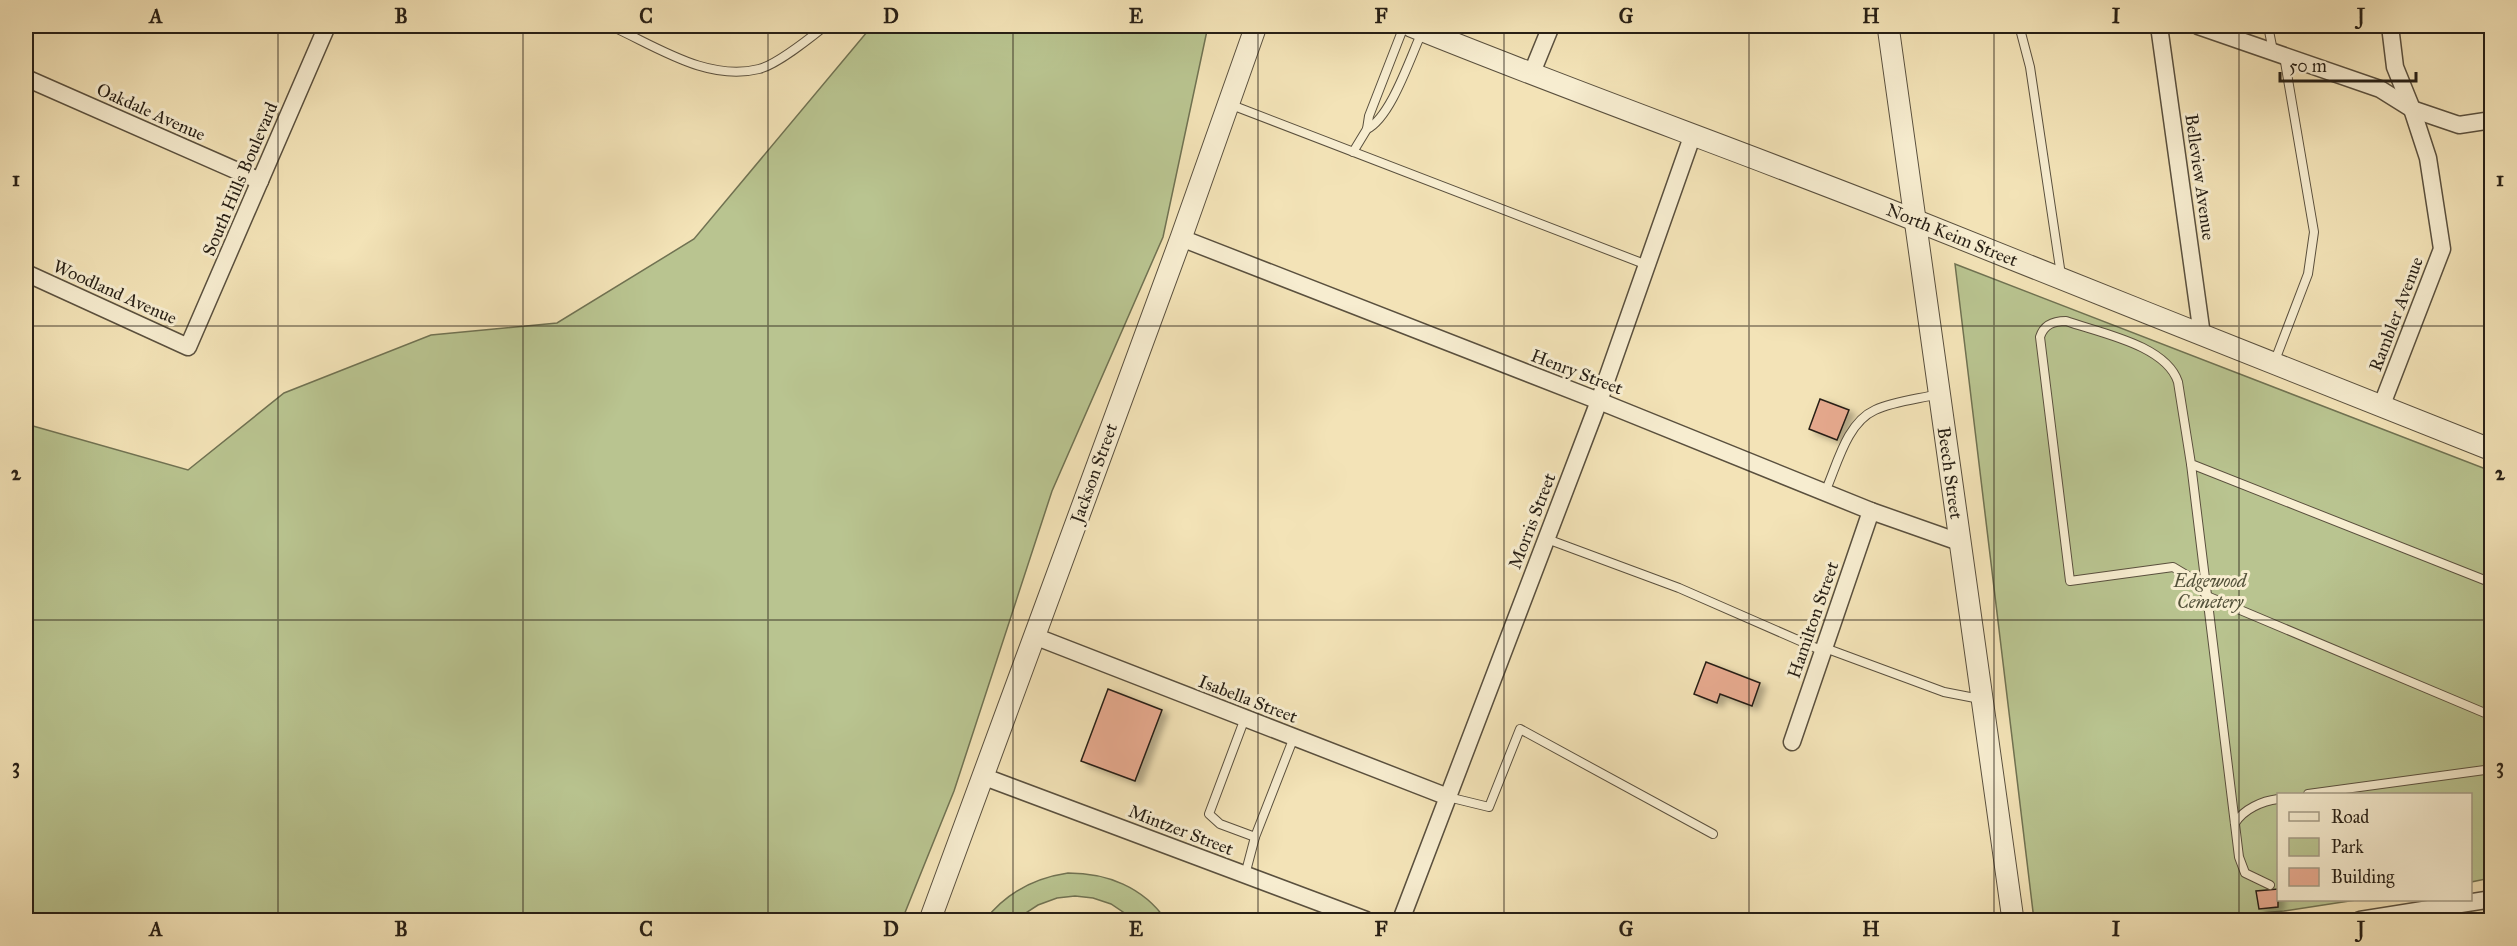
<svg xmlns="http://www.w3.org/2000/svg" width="2517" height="946" font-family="'IM FELL Great Primer',serif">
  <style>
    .green { fill: #b9c490; stroke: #707252; stroke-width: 1.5 }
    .building { fill: #e7aa8f; stroke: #271f15; stroke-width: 1.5; filter: url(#shadow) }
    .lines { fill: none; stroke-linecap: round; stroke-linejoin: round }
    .service-casing { stroke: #5a503e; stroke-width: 10 }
    .minor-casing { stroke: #5a503e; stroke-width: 19 }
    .tertiary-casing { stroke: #5a503e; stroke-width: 23 }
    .service { stroke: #f7edd0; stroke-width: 8 }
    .minor { stroke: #f7edd0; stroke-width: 16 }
    .tertiary { stroke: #f7edd0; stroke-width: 21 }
    .grid { fill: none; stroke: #271f15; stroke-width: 1.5; stroke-opacity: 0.55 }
    .labels { text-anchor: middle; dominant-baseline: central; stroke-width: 6; stroke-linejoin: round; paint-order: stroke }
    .street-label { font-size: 18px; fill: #271f15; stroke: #f7edd0 }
    .park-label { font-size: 18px; font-style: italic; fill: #53513a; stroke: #f7edd0 }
    .neatline { fill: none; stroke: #271f15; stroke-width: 2 }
    .grid-label { font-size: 20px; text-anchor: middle; font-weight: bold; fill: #271f15 }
  </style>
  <defs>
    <filter id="shadow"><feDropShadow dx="6" dy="4" stdDeviation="3" flood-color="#0004"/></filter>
  </defs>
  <rect width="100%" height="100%" fill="#f3e3b7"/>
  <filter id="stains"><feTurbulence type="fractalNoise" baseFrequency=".00333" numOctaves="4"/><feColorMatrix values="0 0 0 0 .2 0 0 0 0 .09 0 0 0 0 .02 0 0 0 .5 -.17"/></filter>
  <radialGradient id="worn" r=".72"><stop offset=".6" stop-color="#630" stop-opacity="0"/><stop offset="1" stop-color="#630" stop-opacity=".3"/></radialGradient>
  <g class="green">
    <path d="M 872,26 L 1208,26 L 1163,237 L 1052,491 L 954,791 L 902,920 L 26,920 L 26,424 L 188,470 L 284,393 L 431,335 L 557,323 L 694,239 Z"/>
    <path d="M 1955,264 L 2491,471 L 2491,878 L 2471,882 L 2470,794 L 2278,794 L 2278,900 L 2356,900 L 2284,911 L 2176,920 L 2034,920 Z"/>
    <path d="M 1068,873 C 1107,873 1143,887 1166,920 L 1135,920 L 1111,904 L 1093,898 L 1075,896 L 1057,898 L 1038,905 L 1015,920 L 985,920 C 1006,893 1034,878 1068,873 Z"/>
  </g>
  <g class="building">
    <path d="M 1820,399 L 1849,410 L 1837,440 L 1809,429 Z"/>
    <path d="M 1706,662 L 1760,683 L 1752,706 L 1720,694 L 1717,703 L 1694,694 Z"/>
    <path d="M 1108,689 L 1162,710 L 1135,781 L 1081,761 Z"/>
    <path d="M 2278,889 L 2278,907 L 2259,909 L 2256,891 Z"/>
  </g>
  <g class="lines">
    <defs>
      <g id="service">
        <path d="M 611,26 C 656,46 707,82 759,69 C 778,64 810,38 825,26"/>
        <path d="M 2017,26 L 2020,29 L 2030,67 L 2061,275"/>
        <path d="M 2268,26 L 2273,51"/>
        <path d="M 1229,104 L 1647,265"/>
        <path d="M 1367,129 C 1391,117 1410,58 1422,32"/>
        <path d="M 1353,152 L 1367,129 L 1369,116 L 1404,26"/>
        <path d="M 2274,363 L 2308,274 L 2314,232 L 2284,56"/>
        <path d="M 2191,464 L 2239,857 L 2245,873 L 2270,885"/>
        <path d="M 1825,492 C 1837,466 1846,423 1875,410 C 1894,401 1919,399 1939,394"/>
        <path d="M 1547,539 L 1679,588 L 1823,651"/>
        <path d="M 2492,583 L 2191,464 L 2178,382 C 2166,345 2100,333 2066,321 C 2054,321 2044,324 2040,337 L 2070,581 L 2173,567 L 2193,579 L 2207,596 L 2492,716"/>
        <path d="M 1825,648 L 1944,692 L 1980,699"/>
        <path d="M 1245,718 L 1209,814 L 1220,824 L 1255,837 L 1294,737"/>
        <path d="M 2308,794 L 2492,769"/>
        <path d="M 1448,797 L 1489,807 L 1520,729 L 1713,834"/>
        <path d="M 2235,823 C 2244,809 2262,801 2278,799"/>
        <path d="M 1245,875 L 1255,837"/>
      </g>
      <g id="minor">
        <path d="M 2159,26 L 2202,335"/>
        <path d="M 2198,26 L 2380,89 L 2412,109 L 2459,125 L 2492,120"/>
        <path d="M 1531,75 L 1551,26"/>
        <path d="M 26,78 L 260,181"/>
        <path d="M 1181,238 L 1599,401 L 1871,511 L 1959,542"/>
        <path d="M 26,273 L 188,347 L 327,26"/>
        <path d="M 2381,407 L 2442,249 L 2428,158 L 2412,109 L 2395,67 L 2390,26"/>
        <path d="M 1034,636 L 1448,797"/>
        <path d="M 1792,742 L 1871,511"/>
        <path d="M 982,776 L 1366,920"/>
        <path d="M 1401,920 L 1599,401 L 1693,134"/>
        <path d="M 2360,920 L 2492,899"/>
      </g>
      <g id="tertiary">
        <path d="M 1411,26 C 1578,94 1749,154 1917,221 C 2109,297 2299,375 2492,450"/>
        <path d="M 1888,26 L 2013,920"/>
        <path d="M 930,920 L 1181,238 L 1256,26"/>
      </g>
    </defs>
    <use href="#service" class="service-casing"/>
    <use href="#minor" class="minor-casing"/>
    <use href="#tertiary" class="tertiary-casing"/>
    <use href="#service" class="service"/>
    <use href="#minor" class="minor"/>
    <use href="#tertiary" class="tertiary"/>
  </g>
  <path class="grid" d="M 278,26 L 278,920M 523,26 L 523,920M 768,26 L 768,920M 1013,26 L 1013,920M 1258,26 L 1258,920M 1504,26 L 1504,920M 1749,26 L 1749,920M 1994,26 L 1994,920M 2239,26 L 2239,920M 26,326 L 2492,326M 26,620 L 2492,620"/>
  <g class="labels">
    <g class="street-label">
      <text transform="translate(151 112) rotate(24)">Oakdale Avenue</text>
      <text transform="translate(2200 177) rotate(82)">Belleview Avenue</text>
      <text transform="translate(240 179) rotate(-67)">South Hills Boulevard</text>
      <text transform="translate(1952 235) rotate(22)">North Keim Street</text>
      <text transform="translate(115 292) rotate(24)">Woodland Avenue</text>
      <text transform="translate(2396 314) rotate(-69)">Rambler Avenue</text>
      <text transform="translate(1577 372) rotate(21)">Henry Street</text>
      <text transform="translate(1094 473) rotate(-70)">Jackson Street</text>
      <text transform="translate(1950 473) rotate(82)">Beech Street</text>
      <text transform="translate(1532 521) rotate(-69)">Morris Street</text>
      <text transform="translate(1813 620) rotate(-71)">Hamilton Street</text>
      <text transform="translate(1248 699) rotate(21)">Isabella Street</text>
      <text transform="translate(1181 830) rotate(21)">Mintzer Street</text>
    </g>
    <g class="park-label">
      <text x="2210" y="581">Edgewood<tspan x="2210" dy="21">Cemetery</tspan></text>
    </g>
  </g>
  <rect width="2517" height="946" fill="none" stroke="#f3e3b7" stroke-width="66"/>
  <rect x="2277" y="793" width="195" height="108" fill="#f7edd0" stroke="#a49b85" stroke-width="1.5"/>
  <rect x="2289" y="812" width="30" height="9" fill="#f7edd0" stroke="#a49b85" stroke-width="1.5"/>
  <text x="2331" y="823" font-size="18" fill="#271f15">Road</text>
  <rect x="2289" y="838" width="30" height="18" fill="#b9c490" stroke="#a49b85" stroke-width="1.5"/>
  <text x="2331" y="853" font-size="18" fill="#271f15">Park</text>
  <rect x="2289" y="868" width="30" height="18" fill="#e7aa8f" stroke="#a49b85" stroke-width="1.5"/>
  <text x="2331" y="883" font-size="18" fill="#271f15">Building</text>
  <path d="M2280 72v9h136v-9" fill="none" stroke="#271f15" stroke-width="3"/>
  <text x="2289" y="72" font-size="18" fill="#271f15" stroke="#f7edd0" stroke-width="4.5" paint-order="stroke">50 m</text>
  <rect x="33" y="33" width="2451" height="880" class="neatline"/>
  <g class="grid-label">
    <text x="156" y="23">A</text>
    <text x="401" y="23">B</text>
    <text x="646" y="23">C</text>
    <text x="891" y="23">D</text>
    <text x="1136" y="23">E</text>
    <text x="1381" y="23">F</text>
    <text x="1626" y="23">G</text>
    <text x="1871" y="23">H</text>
    <text x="2116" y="23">I</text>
    <text x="2361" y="23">J</text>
    <text x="16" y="186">1</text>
    <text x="2500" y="186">1</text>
    <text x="16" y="480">2</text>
    <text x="2500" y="480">2</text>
    <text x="16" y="773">3</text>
    <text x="2500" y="773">3</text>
    <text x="156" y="936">A</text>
    <text x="401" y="936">B</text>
    <text x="646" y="936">C</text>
    <text x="891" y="936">D</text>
    <text x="1136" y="936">E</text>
    <text x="1381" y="936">F</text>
    <text x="1626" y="936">G</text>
    <text x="1871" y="936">H</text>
    <text x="2116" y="936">I</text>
    <text x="2361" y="936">J</text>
  </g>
  <rect width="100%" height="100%" filter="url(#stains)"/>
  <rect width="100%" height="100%" fill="url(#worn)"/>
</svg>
